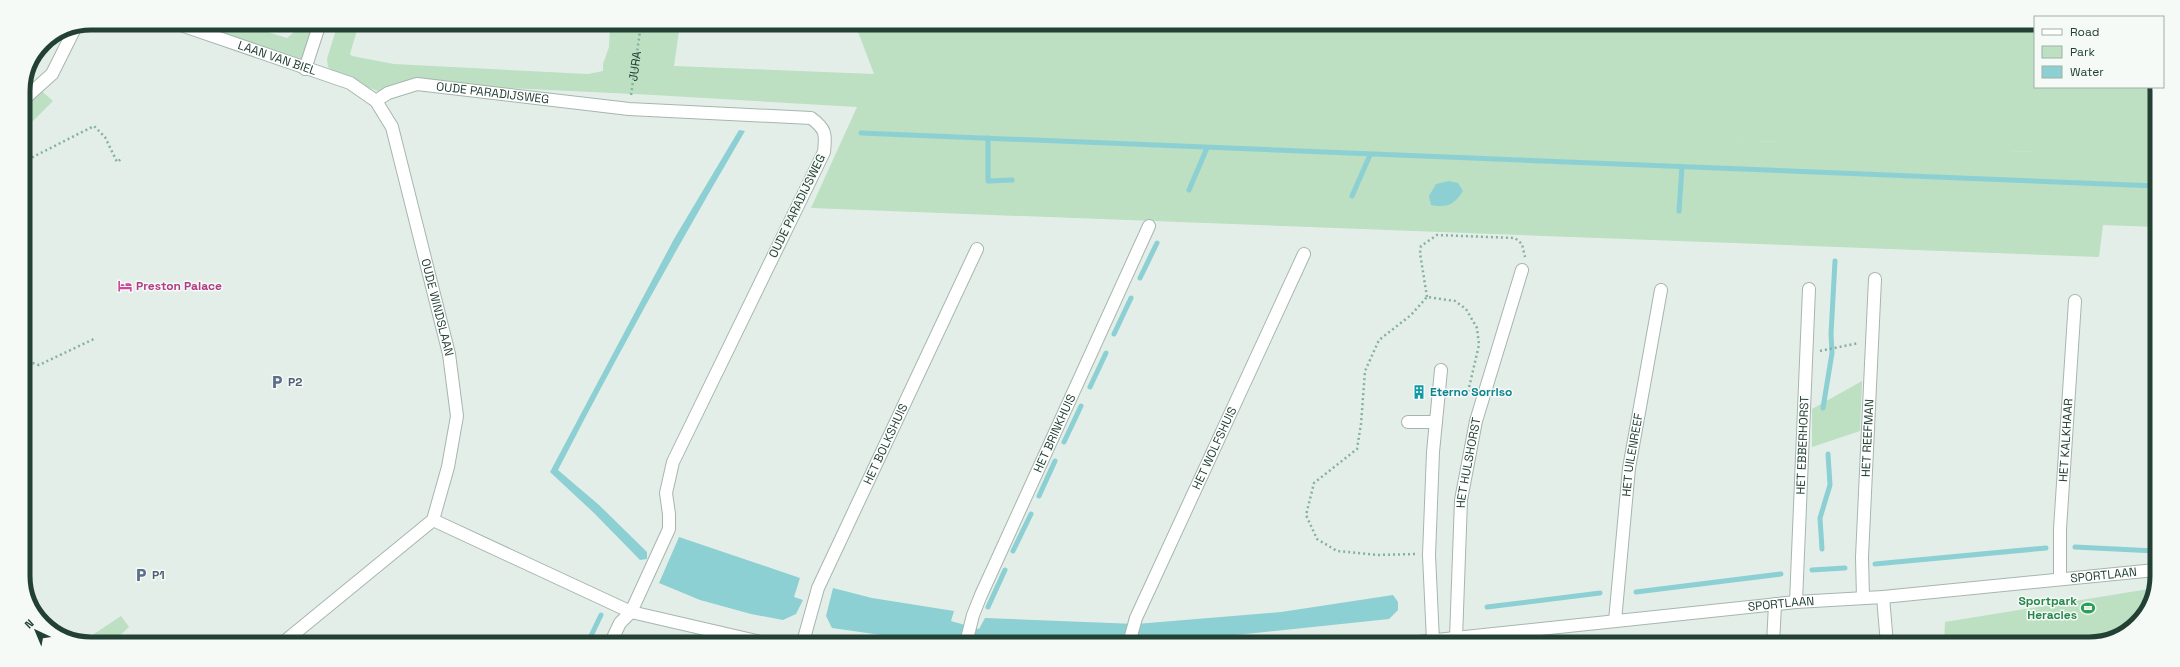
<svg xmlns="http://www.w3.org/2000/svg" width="2180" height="667" font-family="'Space Grotesk',sans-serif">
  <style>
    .green { fill: #bddfc2; fill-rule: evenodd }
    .water { fill: #8cd0d3 }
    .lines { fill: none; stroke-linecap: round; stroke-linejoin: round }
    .stream { stroke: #8cd0d3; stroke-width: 5 }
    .minor-casing { stroke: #a6b6af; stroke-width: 14 }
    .path { stroke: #84b29e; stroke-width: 2.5; stroke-dasharray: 2 3; stroke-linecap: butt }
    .minor { stroke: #fff; stroke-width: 12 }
    .labels { text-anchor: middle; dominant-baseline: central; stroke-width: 3; stroke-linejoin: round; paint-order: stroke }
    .street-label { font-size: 12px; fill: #234035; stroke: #f5faf7 }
    .hotel-label { font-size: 12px; font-weight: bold; fill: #b23c85; stroke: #f5faf7; text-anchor: start }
    .service-label { font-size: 12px; font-weight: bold; fill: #4e5e75; stroke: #f5faf7; text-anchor: start }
    .culture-label { font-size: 12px; font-weight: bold; fill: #0d838f; stroke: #f5faf7; text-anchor: start }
    .leisure-label { font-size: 12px; font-weight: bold; fill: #27864d; stroke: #f5faf7; text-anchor: end }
    .rim { fill: none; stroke: #234035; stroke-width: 5 }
  </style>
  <rect width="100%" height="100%" fill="#e4eee8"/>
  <g class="green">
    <path d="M 214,23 L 239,23 L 287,38 L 293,33 L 298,23 L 321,23 L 301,61 L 209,36 Z"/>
    <path d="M 338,23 L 359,23 L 350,54 L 352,56 L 394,64 L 588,74 L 603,71 L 603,64 L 609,47 L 610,24 L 680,24 L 674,66 L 874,74 L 855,24 L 2035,25 L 2035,87 L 2157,87 L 2156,227 L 2103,225 L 2099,257 L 811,208 L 857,107 L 654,95 L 403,83 L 380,92 L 342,77 L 328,67 L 327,59 ZM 1732,140 L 2107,155 L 1733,140 Z"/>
    <path d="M 37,87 L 53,101 L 34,120 L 23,126 L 23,98 Z"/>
    <path d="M 1862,381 L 1860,431 L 1812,447 L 1812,409 Z"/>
    <path d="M 2155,588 L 2155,594 L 2131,630 L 2090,644 L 1944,644 L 1945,622 Z"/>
    <path d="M 121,616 L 129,627 L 114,641 L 82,642 Z"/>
  </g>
  <g class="water">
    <path d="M 739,130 L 745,131 C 680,242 617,355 558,470 L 599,505 L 647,552 L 647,559 L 640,560 L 594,513 L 550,472 L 674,239 Z"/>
    <path d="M 1449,181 L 1458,183 L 1463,191 C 1454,205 1447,208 1431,205 L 1429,196 L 1436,184 Z"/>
    <path d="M 679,537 L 800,578 L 794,597 L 803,600 L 796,614 L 783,620 L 751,614 L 700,600 L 659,583 Z"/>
    <path d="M 833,588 L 872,598 L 954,611 L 951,621 L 979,629 L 985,618 L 1136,624 L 1281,612 L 1393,595 L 1398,602 L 1398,610 L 1389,619 L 1188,640 L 1122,643 L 973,643 C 959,640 951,643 937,643 L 832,628 L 826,616 Z"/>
  </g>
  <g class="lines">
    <g class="stream">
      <path d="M 861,133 L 2156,186"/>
      <path d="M 988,138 L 988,181 L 1012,180"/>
      <path d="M 1189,190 L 1207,148"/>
      <path d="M 1352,196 L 1370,155"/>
      <path d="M 1679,211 L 1682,167"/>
      <path d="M 1140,278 L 1157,243"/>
      <path d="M 1114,334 L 1131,298"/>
      <path d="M 1090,387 L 1106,353"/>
      <path d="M 1823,408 L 1832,353 L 1831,334 L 1835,261"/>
      <path d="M 1064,442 L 1081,406"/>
      <path d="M 1039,496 L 1055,461"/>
      <path d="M 2075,547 L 2155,551"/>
      <path d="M 1822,549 L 1820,518 L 1830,485 L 1828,454"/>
      <path d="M 1013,551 L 1031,514"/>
      <path d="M 1875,564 L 2046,548"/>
      <path d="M 1812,570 L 1845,568"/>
      <path d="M 1636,592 L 1781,574"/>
      <path d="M 988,607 L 1005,570"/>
      <path d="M 1487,607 L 1600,593"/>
      <path d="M 588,642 L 601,615"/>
    </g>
    <defs>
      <g id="minor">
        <path id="s2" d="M 175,23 L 350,83 L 376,101 L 392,127 L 449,354 L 457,416 L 448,467 L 433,520 L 284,642"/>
        <path d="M 305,69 L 320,23"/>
        <path d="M 23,100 L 52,74 L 76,26"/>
        <path id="s3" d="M 376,101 L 388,93 L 417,84 L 629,109 L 811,118 C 826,129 826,134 824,152 L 673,462 L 666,493 L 669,514 L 669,529 L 631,612 L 620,623 L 611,642"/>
        <path d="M 1408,422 L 1436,422"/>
        <path d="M 433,520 L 631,612 L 761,642"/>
        <path id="s4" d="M 2060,579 L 2060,529 L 2075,301"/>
        <path d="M 1883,597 L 1887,644"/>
        <path id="s5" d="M 1863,598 L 1862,557 L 1875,279"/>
        <path id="s6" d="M 1796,602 L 1809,289"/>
        <path id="s7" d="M 1615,621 L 1629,468 L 1661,290"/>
        <path id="s8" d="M 1456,638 L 1461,500 L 1476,421 L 1522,270"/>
        <path d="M 1433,641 L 1429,555 L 1433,452 L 1441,370"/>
        <path id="s9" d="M 803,642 L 818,588 L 977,249"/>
        <path id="s10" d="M 966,643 L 973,615 L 981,595 L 1149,226"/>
        <path id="s11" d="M 1129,643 L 1136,618 L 1304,254"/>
        <path id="s12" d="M 1408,643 L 1796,602 L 1883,597 L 2155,570"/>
        <path d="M 1773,644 L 1775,604"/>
      </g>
    </defs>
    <use href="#minor" class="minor-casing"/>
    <g class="path">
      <path id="s1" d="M 631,95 L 641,24"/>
      <path d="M 23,162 L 94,126 L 105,137 L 117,162 L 123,158"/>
      <path d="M 1427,297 L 1420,253 L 1421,246 L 1437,235 L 1515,238 L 1522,244 L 1525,257"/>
      <path d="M 1820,351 L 1859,343"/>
      <path d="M 23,360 L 39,365 L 96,338"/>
      <path d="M 1415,554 L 1377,555 L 1337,551 L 1317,539 L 1306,515 L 1314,483 L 1357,449 L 1361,424 L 1365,371 L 1379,340 L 1411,315 L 1427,297 L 1455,301 L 1466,309 L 1477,328 L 1479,345 L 1467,396"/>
    </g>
    <use href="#minor" class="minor"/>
  </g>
  <defs>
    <symbol id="hotel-bare" viewBox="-9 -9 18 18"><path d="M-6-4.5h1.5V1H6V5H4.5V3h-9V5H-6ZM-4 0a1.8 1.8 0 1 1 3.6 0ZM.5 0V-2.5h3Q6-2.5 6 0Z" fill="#d1479c" stroke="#f5faf7" stroke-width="2.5" paint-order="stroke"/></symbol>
    <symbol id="parking-bare" viewBox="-9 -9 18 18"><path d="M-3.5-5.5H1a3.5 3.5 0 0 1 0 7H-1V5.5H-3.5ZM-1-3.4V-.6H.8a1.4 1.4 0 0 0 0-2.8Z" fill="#5c6f8a" stroke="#f5faf7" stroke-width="2.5" paint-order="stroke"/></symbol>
    <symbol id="building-bare" viewBox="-9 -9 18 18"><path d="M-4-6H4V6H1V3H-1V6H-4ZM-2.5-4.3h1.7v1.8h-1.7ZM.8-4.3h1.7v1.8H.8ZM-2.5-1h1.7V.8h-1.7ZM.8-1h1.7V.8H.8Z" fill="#0f9aa8" stroke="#f5faf7" stroke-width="2.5" paint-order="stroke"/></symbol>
    <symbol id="stadium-bare" viewBox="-9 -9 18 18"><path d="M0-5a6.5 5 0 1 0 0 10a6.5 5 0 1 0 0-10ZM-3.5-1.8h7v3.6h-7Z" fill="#2e9e5b" stroke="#f5faf7" stroke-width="2.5" paint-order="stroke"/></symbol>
  </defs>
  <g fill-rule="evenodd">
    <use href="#hotel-bare" x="115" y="276" width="20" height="20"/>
    <use href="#parking-bare" x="267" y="372" width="20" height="20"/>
    <use href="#building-bare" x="1409" y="382" width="20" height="20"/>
    <use href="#parking-bare" x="131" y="565" width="20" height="20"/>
    <use href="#stadium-bare" x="2078" y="598" width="20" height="20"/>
  </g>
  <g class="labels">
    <g class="street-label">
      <text stroke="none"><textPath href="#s2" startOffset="108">LAAN VAN BIEL</textPath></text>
      <text stroke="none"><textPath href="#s1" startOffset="29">JURA</textPath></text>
      <text stroke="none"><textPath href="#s3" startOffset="121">OUDE PARADIJSWEG</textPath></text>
      <text transform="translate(797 206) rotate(-64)">OUDE PARADIJSWEG</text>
      <text stroke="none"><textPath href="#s2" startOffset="433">OUDE WINDSLAAN</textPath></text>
      <text stroke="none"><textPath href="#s10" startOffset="228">HET BRINKHUIS</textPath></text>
      <text stroke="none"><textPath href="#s5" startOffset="160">HET REEFMAN</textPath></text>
      <text stroke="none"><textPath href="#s4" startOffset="139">HET KALKHAAR</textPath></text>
      <text stroke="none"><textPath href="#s9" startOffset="215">HET BOLKSHUIS</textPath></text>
      <text stroke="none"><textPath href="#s6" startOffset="157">HET EBBERHORST</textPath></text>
      <text stroke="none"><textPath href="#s11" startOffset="213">HET WOLFSHUIS</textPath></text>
      <text stroke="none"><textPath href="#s7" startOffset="167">HET UILENREEF</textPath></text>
      <text stroke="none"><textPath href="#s8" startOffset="176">HET HULSHORST</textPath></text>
      <text stroke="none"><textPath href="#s12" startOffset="699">SPORTLAAN</textPath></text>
      <text stroke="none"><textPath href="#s12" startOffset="375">SPORTLAAN</textPath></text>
    </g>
    <g class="hotel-label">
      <text x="136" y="286">Preston Palace</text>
    </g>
    <g class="service-label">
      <text x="288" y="382">P2</text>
      <text x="152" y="575">P1</text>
    </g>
    <g class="culture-label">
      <text x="1430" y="392">Eterno Sorriso</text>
    </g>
    <g class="leisure-label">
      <text x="2077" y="601">Sportpark<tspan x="2077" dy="14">Heracles</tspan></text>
    </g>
  </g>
  <path d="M0 0H2180V667H0ZM91 30H2089A61 61 0 0 1 2150 91V576A61 61 0 0 1 2089 637H91A61 61 0 0 1 30 576V91A61 61 0 0 1 91 30Z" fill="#f5faf7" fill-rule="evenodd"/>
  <path class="rim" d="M91 30H2089A61 61 0 0 1 2150 91V576A61 61 0 0 1 2089 637H91A61 61 0 0 1 30 576V91A61 61 0 0 1 91 30Z"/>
  <rect x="2034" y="16" width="130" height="72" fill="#f5faf7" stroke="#a1b0a9"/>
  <rect x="2042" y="29" width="20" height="6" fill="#ffffff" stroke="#a1b0a9"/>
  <text x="2070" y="36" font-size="12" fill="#234035">Road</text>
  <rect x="2042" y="46" width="20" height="12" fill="#bddfc2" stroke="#a1b0a9"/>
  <text x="2070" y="56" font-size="12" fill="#234035">Park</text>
  <rect x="2042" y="66" width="20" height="12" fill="#8cd0d3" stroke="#a1b0a9"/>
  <text x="2070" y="76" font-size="12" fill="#234035">Water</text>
  <g transform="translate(36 631) rotate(316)" stroke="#f5faf7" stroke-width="3" paint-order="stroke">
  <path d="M0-3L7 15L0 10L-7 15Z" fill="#234035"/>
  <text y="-6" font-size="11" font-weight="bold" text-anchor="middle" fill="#234035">N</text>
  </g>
</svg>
